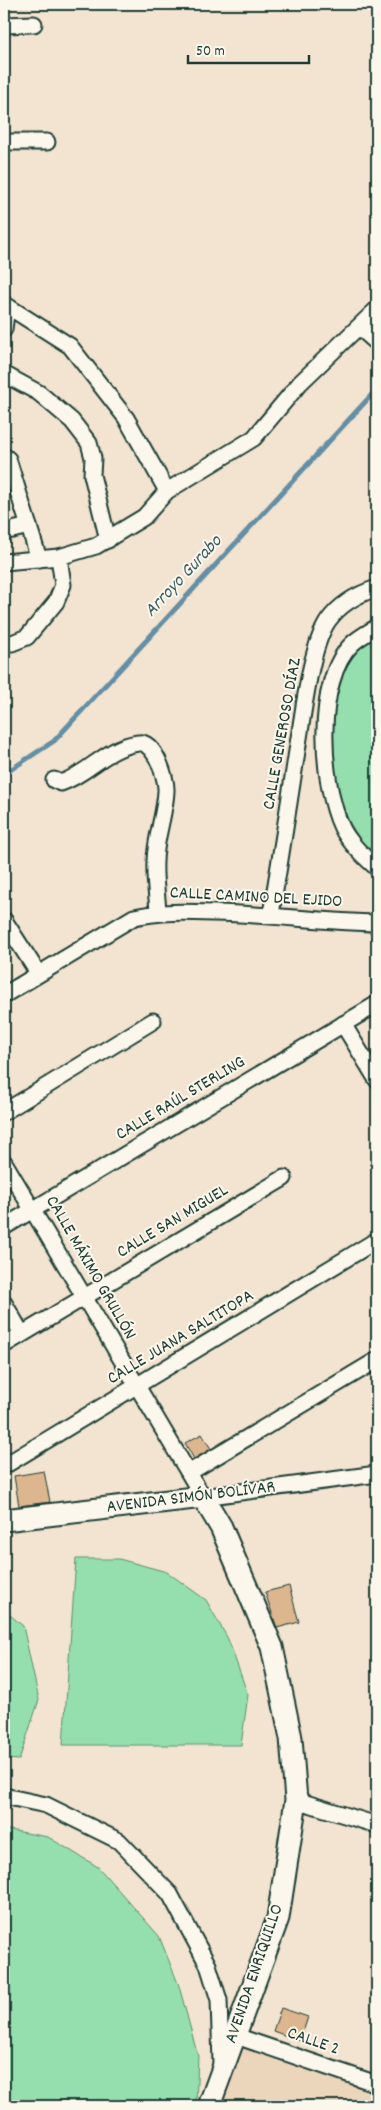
<svg xmlns="http://www.w3.org/2000/svg" width="381" height="2110" font-family="Dekko,sans-serif">
  <style>
    .built { fill: #ebd6bc }
    .green { fill: #95dfae; stroke: #5a8e71 }
    .lines { fill: none; stroke-linecap: round; stroke-linejoin: round }
    .stream { stroke: #658ea5; stroke-width: 5 }
    .building { fill: #dcb68e; stroke: #1f3d34 }
    .street-casing { stroke: #1f3d34; stroke-width: 19 }
    .secondary-casing { stroke: #1f3d34; stroke-width: 25 }
    .street { stroke: #fbf7ec; stroke-width: 15 }
    .secondary { stroke: #fbf7ec; stroke-width: 21 }
    .labels { text-anchor: middle; dominant-baseline: central; stroke-width: 4; stroke-linejoin: round; paint-order: stroke }
    .street-label { font-size: 18px; fill: #1f3d34; stroke: #fbf7ec }
    .water-label { font-size: 19px; font-style: italic; fill: #3c5f63; stroke: #fbf7ec }
  </style>
  <rect width="100%" height="100%" fill="#f2e4d0"/>
  <filter id="ink" filterUnits="userSpaceOnUse"><feTurbulence type="fractalNoise" baseFrequency=".02" numOctaves="2"/><feDisplacementMap in="SourceGraphic" scale="10" xChannelSelector="R" yChannelSelector="G"/><feConvolveMatrix kernelMatrix="1 2 1 2 8 2 1 2 1" color-interpolation-filters="sRGB"/></filter>
  <g filter="url(#ink)">
    <path class="built" d="M 236,2036 L 377,2084 L 377,2106 L 211,2106 Z"/>
    <g class="green">
      <path d="M 377,621 L 377,867 L 329,789 L 334,706 L 352,645 Z"/>
      <path d="M 76,1559 L 119,1559 L 167,1572 L 206,1600 L 228,1639 L 248,1695 L 241,1745 L 63,1745 Z"/>
      <path d="M 4,1610 L 23,1626 L 39,1700 L 19,1760 L 4,1759 Z"/>
      <path d="M 4,1829 L 48,1837 L 98,1867 L 159,1936 L 179,1986 L 198,2056 L 196,2106 L 4,2106 Z"/>
    </g>
    <g class="lines">
      <path class="stream" d="M 4,774 L 54,741 L 377,389"/>
    </g>
    <g class="building">
      <path d="M 202,1434 L 211,1449 L 194,1459 L 185,1443 Z"/>
      <path d="M 44,1471 L 50,1502 L 19,1506 L 14,1476 Z"/>
      <path d="M 289,1586 L 299,1622 L 277,1628 L 265,1592 Z"/>
      <path d="M 281,2008 L 308,2017 L 300,2041 L 273,2031 Z"/>
    </g>
    <g class="lines">
      <defs>
        <g id="street">
          <path d="M 4,25 L 34,24"/>
          <path d="M 4,142 L 47,142"/>
          <path d="M 4,304 L 70,346 L 126,418 L 167,491"/>
          <path d="M 359,327 L 377,343"/>
          <path d="M 4,329 L 7,306"/>
          <path d="M 4,374 L 39,393 L 72,421 L 89,443 L 93,458 L 92,475 L 108,540"/>
          <path d="M 4,456 L 8,459 L 39,559"/>
          <path d="M 4,532 L 29,526"/>
          <path d="M 4,562 L 59,557 L 96,546 L 144,517 L 167,491 L 254,438 L 300,383 L 377,309"/>
          <path d="M 377,627 C 369,632 359,637 352,644 C 314,681 321,784 342,828 C 350,844 364,857 377,868"/>
          <path d="M 12,643 L 27,637 L 56,602 L 63,585 L 59,557"/>
          <path d="M 54,780 L 61,783 C 90,773 105,748 138,743 C 154,740 167,778 166,791 C 165,815 155,838 155,862 C 154,878 157,895 158,911"/>
          <path d="M 271,914 C 281,856 290,797 299,738 C 304,708 311,646 328,621 C 340,604 358,594 377,588"/>
          <path d="M 4,920 L 38,973"/>
          <path d="M 4,995 L 134,917 C 161,911 186,912 214,913 C 268,914 322,922 377,923"/>
          <path d="M 343,1024 L 377,1080"/>
          <path d="M 4,1112 L 153,1021"/>
          <path d="M 4,1162 L 203,1497 L 377,1474"/>
          <path d="M 4,1227 L 377,1004"/>
          <path d="M 4,1303 L 22,1334"/>
          <path d="M 4,1345 L 284,1178"/>
          <path d="M 4,1466 L 377,1240"/>
          <path d="M 190,1472 L 377,1360"/>
          <path d="M 4,1796 L 46,1805 L 119,1841 L 170,1894 L 208,1965 L 219,2000 L 221,2063"/>
          <path d="M 296,1800 L 377,1825"/>
          <path d="M 236,2036 L 377,2084"/>
        </g>
        <path id="secondary" d="M 4,1520 L 203,1497 L 221,1527 L 272,1647 L 291,1738 L 296,1800 L 278,1918 L 209,2106"/>
      </defs>
      <use href="#street" class="street-casing"/>
      <use href="#secondary" class="secondary-casing"/>
      <use href="#street" class="street"/>
      <use href="#secondary" class="secondary"/>
    </g>
  </g>
  <g class="labels">
    <g class="street-label">
      <text transform="translate(283 734) rotate(-80)">CALLE GENEROSO DÍAZ</text>
      <text transform="translate(256 898) rotate(3)">CALLE CAMINO DEL EJIDO</text>
      <text transform="translate(181 1099) rotate(-31)">CALLE RAÚL STERLING</text>
      <text transform="translate(173 1222) rotate(-31)">CALLE SAN MIGUEL</text>
      <text transform="translate(90 1268) rotate(60)">CALLE MÁXIMO GRULLÓN</text>
      <text transform="translate(181 1338) rotate(-31)">CALLE JUANA SALTITOPA</text>
      <text transform="translate(191 1498) rotate(-7)">AVENIDA SIMÓN BOLÍVAR</text>
      <text transform="translate(255 1974) rotate(-71)">AVENIDA ENRIQUILLO</text>
      <text transform="translate(313 2042) rotate(19)">CALLE 2</text>
    </g>
    <g class="water-label">
      <text transform="translate(184 577) rotate(-47)">Arroyo Gurabo</text>
    </g>
  </g>
  <rect width="381" height="2110" fill="none" stroke="#fbf7ec" stroke-width="20"/>
  <rect x="10" y="10" width="361" height="2090" fill="none" stroke="#1f3d34" stroke-width="2" filter="url(#ink)"/>
  <path d="M188 55v8h121v-8" fill="none" stroke="#1f3d34" stroke-width="2.5"/>
  <text x="196" y="55" font-size="15" fill="#1f3d34" stroke="#fbf7ec" stroke-width="4" paint-order="stroke">50 m</text>
</svg>
